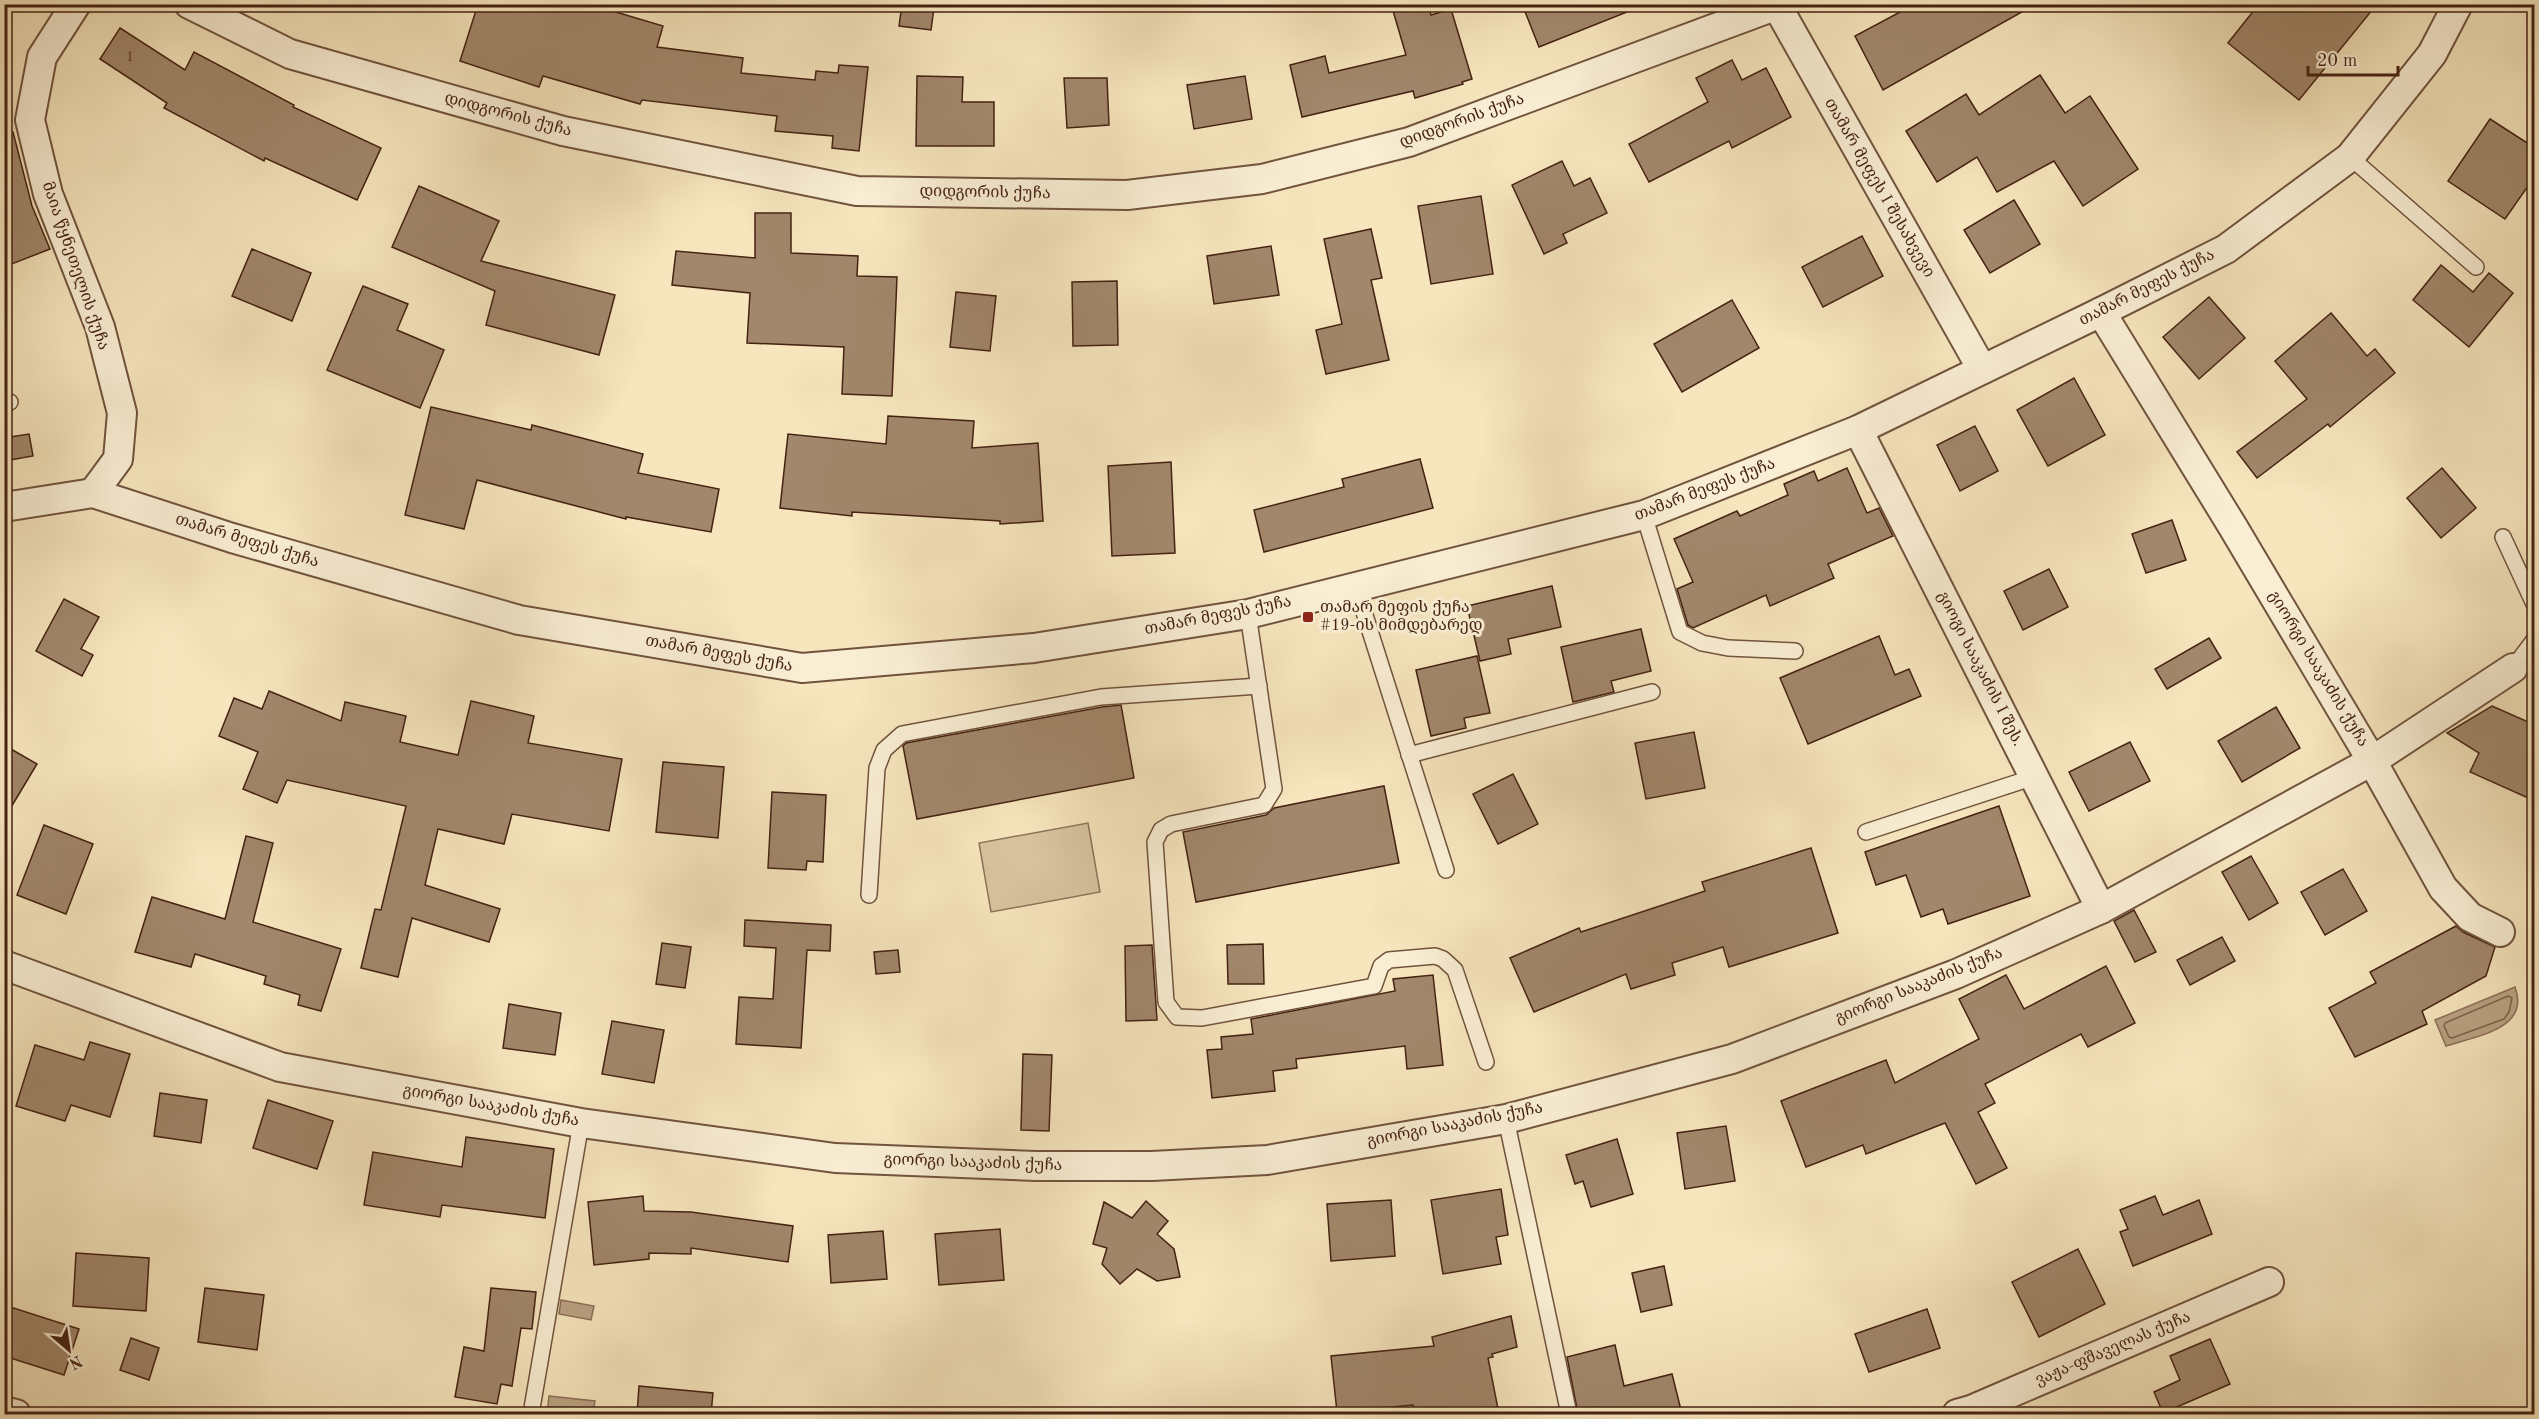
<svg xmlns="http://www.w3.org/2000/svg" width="2539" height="1419" font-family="'Old Standard TT','Noto Serif Georgian',serif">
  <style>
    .green { fill: #d8c4a0; stroke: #8e7359; stroke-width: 1.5 }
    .water { fill: #baa383; stroke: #8b6f56; stroke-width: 1.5 }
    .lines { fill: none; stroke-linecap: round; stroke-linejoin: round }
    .shore { stroke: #80624a; stroke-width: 1.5 }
    .building { fill: #a1876b; stroke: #452212; stroke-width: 1.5 }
    .service-casing { stroke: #71533d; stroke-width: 18 }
    .minor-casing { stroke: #71533d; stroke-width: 32 }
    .service { stroke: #f9eed4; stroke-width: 15 }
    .minor { stroke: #f9eed4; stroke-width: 28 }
    .poi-dot { fill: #8f2418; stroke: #f9eed4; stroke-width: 2 }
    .labels { text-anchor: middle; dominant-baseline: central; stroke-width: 6; stroke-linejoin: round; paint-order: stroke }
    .number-label { font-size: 14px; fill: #5c3b28 }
    .street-label { font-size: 16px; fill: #452212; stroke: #f9eed4 }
    .poi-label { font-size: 16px; fill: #452212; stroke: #f9eed4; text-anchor: start }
  </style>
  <rect width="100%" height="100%" fill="#f6e5bd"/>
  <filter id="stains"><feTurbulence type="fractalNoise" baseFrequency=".00333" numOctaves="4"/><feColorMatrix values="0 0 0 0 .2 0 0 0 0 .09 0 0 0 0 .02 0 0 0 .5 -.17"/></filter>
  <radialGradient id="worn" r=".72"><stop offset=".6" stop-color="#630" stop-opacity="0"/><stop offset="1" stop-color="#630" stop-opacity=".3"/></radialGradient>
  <path class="green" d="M 1088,823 L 1100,892 L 991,912 L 979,843 Z"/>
  <g class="water">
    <path d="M 2515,987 C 2531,1029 2476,1036 2446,1046 L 2435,1020 Z"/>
    <path d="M 561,1300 L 594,1306 L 591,1320 L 559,1314 Z"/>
    <path d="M 549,1396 L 595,1401 L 593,1414 L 547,1414 Z"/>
  </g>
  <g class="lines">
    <path class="shore" d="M 2508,996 L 2512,998 L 2509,1012 L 2504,1019 L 2452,1038 L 2449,1037 L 2444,1026 L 2445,1023 Z"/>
  </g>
  <g class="building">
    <path d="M 478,4 L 589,4 L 663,26 L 657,47 L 743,58 L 741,73 L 815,80 L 816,71 L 838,73 L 839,65 L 868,67 L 859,151 L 832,148 L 833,136 L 775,131 L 777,116 L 642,100 L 640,104 L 543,76 L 539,87 L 460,61 Z"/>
    <path d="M 902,4 L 934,8 L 931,30 L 899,26 Z"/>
    <path d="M 1391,4 L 1428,4 L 1431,15 L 1451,9 L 1472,79 L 1462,82 L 1463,84 L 1415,98 L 1413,91 L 1302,117 L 1290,65 L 1325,56 L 1329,73 L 1406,55 Z"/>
    <path d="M 1522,4 L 1642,4 L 1642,6 L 1539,47 Z"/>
    <path d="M 1915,4 L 2036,4 L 1883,90 L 1855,36 Z"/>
    <path d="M 2259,4 L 2377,4 L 2299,100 L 2228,43 Z"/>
    <path d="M 120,28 L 185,70 L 194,52 L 294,105 L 293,107 L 381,148 L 357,200 L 265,158 L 264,161 L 164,108 L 167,103 L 100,59 Z"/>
    <path d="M 1732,60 L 1742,80 L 1766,68 L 1791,117 L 1732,148 L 1729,141 L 1649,182 L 1629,144 L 1708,102 L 1696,78 Z"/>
    <path d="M 2040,75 L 2065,113 L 2090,96 L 2138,169 L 2083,206 L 2054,161 L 1997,192 L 1977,157 L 1937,182 L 1906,131 L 1966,94 L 1979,115 Z"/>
    <path d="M 917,76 L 963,77 L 962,102 L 994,102 L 994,146 L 916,146 Z"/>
    <path d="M 1245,76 L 1252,119 L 1194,129 L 1187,85 Z"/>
    <path d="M 1064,78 L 1107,78 L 1109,125 L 1067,128 Z"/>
    <path d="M 2490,119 L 2535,148 L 2535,176 L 2505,219 L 2448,181 Z"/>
    <path d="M 13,132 L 32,206 L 50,249 L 4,267 L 4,133 Z"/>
    <path d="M 1562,161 L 1574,186 L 1590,178 L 1607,213 L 1563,234 L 1567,243 L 1544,254 L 1512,185 Z"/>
    <path d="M 419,186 L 499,221 L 481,261 L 615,295 L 599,355 L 486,325 L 495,291 L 392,247 Z"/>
    <path d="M 1481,196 L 1493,274 L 1431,284 L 1418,206 Z"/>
    <path d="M 2014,200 L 2040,244 L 1990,273 L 1964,230 Z"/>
    <path d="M 755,213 L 791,213 L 791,253 L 858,256 L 857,276 L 897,277 L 892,396 L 842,394 L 844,347 L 747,343 L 750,293 L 672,285 L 676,251 L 755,258 Z"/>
    <path d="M 1371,229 L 1382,278 L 1371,280 L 1389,360 L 1326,374 L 1316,330 L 1342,324 L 1324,239 Z"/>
    <path d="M 1862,236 L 1883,276 L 1823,307 L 1802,267 Z"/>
    <path d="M 1271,246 L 1279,295 L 1214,304 L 1207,256 Z"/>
    <path d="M 252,249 L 311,273 L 292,321 L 232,296 Z"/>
    <path d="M 2441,265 L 2473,292 L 2489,273 L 2513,293 L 2469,347 L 2413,300 Z"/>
    <path d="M 1117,281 L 1118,345 L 1073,346 L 1072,282 Z"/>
    <path d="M 363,286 L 408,304 L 397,330 L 444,350 L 420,408 L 327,370 Z"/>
    <path d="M 956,292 L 996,296 L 990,351 L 950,347 Z"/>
    <path d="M 2209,297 L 2245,338 L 2199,379 L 2163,337 Z"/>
    <path d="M 1732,300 L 1759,348 L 1682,392 L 1654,344 Z"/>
    <path d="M 2331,313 L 2367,356 L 2375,349 L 2395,373 L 2330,427 L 2328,424 L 2257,478 L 2237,452 L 2307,399 L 2275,361 Z"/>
    <path d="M 2074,378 L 2105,435 L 2048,466 L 2017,410 Z"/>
    <path d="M 431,407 L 531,430 L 532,425 L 643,454 L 638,473 L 719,489 L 711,532 L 626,517 L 626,519 L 477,480 L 464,529 L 405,515 Z"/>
    <path d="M 888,416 L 974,421 L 972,448 L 1038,443 L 1043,521 L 1000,524 L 1000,521 L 852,512 L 852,516 L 780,508 L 788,434 L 886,444 Z"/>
    <path d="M 1975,426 L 1998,471 L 1960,491 L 1937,445 Z"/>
    <path d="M 29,434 L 33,456 L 4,461 L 4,438 Z"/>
    <path d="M 1420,459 L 1433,508 L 1264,552 L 1254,510 L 1344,487 L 1342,479 Z"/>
    <path d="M 1171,462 L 1175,553 L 1112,556 L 1108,466 Z"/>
    <path d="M 1847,468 L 1867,513 L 1879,508 L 1893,536 L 1828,564 L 1834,578 L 1770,606 L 1766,595 L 1693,628 L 1688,625 L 1677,589 L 1693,582 L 1674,539 L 1737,511 L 1740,516 L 1788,495 L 1784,484 L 1814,471 L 1818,481 Z"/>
    <path d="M 2442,468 L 2476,508 L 2441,538 L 2407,498 Z"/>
    <path d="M 2172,520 L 2186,560 L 2146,573 L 2132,534 Z"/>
    <path d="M 2049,569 L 2068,607 L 2023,630 L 2004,591 Z"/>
    <path d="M 1552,586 L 1561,627 L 1508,639 L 1511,654 L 1480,661 L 1467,606 Z"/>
    <path d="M 64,599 L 99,617 L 81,649 L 93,655 L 82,676 L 36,651 Z"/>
    <path d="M 1641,629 L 1651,671 L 1611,681 L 1614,692 L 1573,702 L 1561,647 Z"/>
    <path d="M 1879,636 L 1895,675 L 1909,669 L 1921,696 L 1808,744 L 1780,678 Z"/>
    <path d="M 2209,638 L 2221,658 L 2167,689 L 2155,669 Z"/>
    <path d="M 1477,656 L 1490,713 L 1464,718 L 1466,728 L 1431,736 L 1416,670 Z"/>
    <path d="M 269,691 L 341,721 L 345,702 L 406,716 L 400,742 L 458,755 L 471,701 L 534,716 L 528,743 L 622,759 L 609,831 L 512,814 L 504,844 L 438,829 L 425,885 L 500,909 L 489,942 L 412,918 L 398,977 L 361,968 L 375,909 L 381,910 L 406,806 L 287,780 L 277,803 L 243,789 L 258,752 L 219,736 L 234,698 L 262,709 Z"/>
    <path d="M 1121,705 L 1134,778 L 917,819 L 903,746 L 906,743 L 1102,707 Z"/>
    <path d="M 2492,706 L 2535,725 L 2535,801 L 2470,772 L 2479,753 L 2447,733 Z"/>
    <path d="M 2276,707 L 2300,748 L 2242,782 L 2218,741 Z"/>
    <path d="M 1694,732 L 1705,788 L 1646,799 L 1635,743 Z"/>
    <path d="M 2130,742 L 2150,781 L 2089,811 L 2069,772 Z"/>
    <path d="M 4,745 L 37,764 L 4,819 Z"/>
    <path d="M 663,762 L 724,767 L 718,838 L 656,832 Z"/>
    <path d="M 1513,774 L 1538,824 L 1498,844 L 1473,794 Z"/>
    <path d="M 1384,786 L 1399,863 L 1196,902 L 1183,832 L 1266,815 L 1274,808 Z"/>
    <path d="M 772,792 L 826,795 L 823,862 L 807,861 L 806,870 L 768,868 Z"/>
    <path d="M 1999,806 L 2030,896 L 1948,924 L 1943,909 L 1921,917 L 1906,875 L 1876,885 L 1865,852 Z"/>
    <path d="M 44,825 L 93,844 L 66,914 L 17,895 Z"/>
    <path d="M 246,836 L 273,843 L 253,922 L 341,949 L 321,1011 L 298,1005 L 300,995 L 264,984 L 266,976 L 195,954 L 191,967 L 135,952 L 152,897 L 225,919 Z"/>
    <path d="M 1811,848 L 1838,933 L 1729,967 L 1723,947 L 1672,963 L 1675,975 L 1631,989 L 1626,974 L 1534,1012 L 1510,958 L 1579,928 L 1581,932 L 1705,891 L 1702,882 Z"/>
    <path d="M 2251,856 L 2278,903 L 2249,920 L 2222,872 Z"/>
    <path d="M 2343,869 L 2367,911 L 2325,935 L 2301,892 Z"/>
    <path d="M 2134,910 L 2156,952 L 2135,962 L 2114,921 Z"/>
    <path d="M 745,920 L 831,925 L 830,951 L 807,950 L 801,1048 L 736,1044 L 739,997 L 773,999 L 776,948 L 744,946 Z"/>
    <path d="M 2456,926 L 2463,932 L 2495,947 L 2486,976 L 2422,1011 L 2427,1024 L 2355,1057 L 2329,1008 L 2376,983 L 2370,972 Z"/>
    <path d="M 2222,937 L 2235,961 L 2190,985 L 2177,960 Z"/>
    <path d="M 662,943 L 691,947 L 685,988 L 656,984 Z"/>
    <path d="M 1263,944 L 1264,984 L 1228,984 L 1227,945 Z"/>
    <path d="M 1152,945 L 1157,1020 L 1126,1021 L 1125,946 Z"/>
    <path d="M 898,950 L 900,972 L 876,974 L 874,952 Z"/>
    <path d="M 2106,966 L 2135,1023 L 2088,1047 L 2081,1034 L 1985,1084 L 1995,1103 L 1978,1112 L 2007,1168 L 1976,1184 L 1945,1123 L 1866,1154 L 1863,1145 L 1806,1167 L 1781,1101 L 1886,1060 L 1895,1083 L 1979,1039 L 1959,999 L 2006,975 L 2024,1009 Z"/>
    <path d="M 1433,975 L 1443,1065 L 1407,1069 L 1405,1046 L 1296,1059 L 1297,1068 L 1273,1071 L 1275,1091 L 1212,1098 L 1207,1050 L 1222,1049 L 1221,1037 L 1253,1034 L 1251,1019 L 1395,991 L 1393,979 Z"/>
    <path d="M 509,1004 L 561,1013 L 555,1055 L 503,1048 Z"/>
    <path d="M 612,1021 L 664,1030 L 654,1083 L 602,1074 Z"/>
    <path d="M 90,1042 L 130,1054 L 110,1117 L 71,1105 L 65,1121 L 16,1106 L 35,1045 L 84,1060 Z"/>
    <path d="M 1023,1054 L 1052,1055 L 1049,1131 L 1021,1130 Z"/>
    <path d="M 160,1093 L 207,1100 L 201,1143 L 154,1136 Z"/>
    <path d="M 268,1100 L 333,1121 L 317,1169 L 253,1148 Z"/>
    <path d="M 1726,1126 L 1735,1181 L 1685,1189 L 1677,1133 Z"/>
    <path d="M 466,1137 L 554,1149 L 545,1218 L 442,1205 L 440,1217 L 364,1205 L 373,1152 L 462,1167 Z"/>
    <path d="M 1617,1139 L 1633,1194 L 1591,1207 L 1583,1181 L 1575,1184 L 1566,1155 Z"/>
    <path d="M 1501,1189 L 1508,1235 L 1496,1237 L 1501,1264 L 1443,1274 L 1431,1200 Z"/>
    <path d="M 643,1196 L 644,1211 L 691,1212 L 793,1226 L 788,1262 L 691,1248 L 691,1254 L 649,1253 L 649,1259 L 594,1265 L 588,1202 Z"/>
    <path d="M 2155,1196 L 2163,1215 L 2199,1200 L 2212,1234 L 2133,1266 L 2120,1232 L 2128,1229 L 2120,1210 Z"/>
    <path d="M 1391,1200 L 1395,1256 L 1331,1261 L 1327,1204 Z"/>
    <path d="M 1146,1201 L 1168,1221 L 1157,1234 L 1174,1249 L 1180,1277 L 1157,1281 L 1137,1269 L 1120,1284 L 1102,1264 L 1107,1248 L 1093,1244 L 1104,1202 L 1132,1218 Z"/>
    <path d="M 1000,1229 L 1004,1280 L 939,1285 L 935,1234 Z"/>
    <path d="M 883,1231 L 887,1279 L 831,1283 L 828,1235 Z"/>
    <path d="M 2078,1249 L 2105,1304 L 2039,1337 L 2012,1282 Z"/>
    <path d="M 76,1253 L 149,1258 L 146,1311 L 73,1306 Z"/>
    <path d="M 1664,1266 L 1672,1305 L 1641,1312 L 1632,1273 Z"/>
    <path d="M 205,1288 L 264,1295 L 257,1350 L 198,1342 Z"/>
    <path d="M 491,1288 L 536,1292 L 532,1329 L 521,1328 L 512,1386 L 501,1384 L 497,1404 L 455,1397 L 464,1347 L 484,1351 Z"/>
    <path d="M 4,1305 L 79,1329 L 64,1375 L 4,1356 Z"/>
    <path d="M 1927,1309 L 1940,1348 L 1869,1372 L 1855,1334 Z"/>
    <path d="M 1511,1316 L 1517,1347 L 1492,1354 L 1493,1357 L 1488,1358 L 1499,1414 L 1414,1414 L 1413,1405 L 1337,1412 L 1331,1356 L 1434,1346 L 1432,1337 Z"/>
    <path d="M 131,1338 L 159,1348 L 149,1380 L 120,1370 Z"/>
    <path d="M 2210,1339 L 2230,1384 L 2163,1413 L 2154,1392 L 2180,1380 L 2170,1356 Z"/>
    <path d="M 1615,1345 L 1624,1386 L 1672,1374 L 1682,1414 L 1578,1414 L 1567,1357 Z"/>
    <path d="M 639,1386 L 713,1393 L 711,1414 L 637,1414 Z"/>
  </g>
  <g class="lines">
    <defs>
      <g id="service">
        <path d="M 2350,157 L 2476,267"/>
        <path d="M 4,402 L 10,402"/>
        <path d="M 1644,515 L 1680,632 L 1702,643 L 1728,648 L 1795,651"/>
        <path d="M 2503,537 L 2534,604"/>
        <path d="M 1356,587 L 1446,870"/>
        <path d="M 1248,614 L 1274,789 L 1264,805 L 1171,824 L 1161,830 L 1155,842 L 1166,1002 L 1177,1017 L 1202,1018 L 1374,986 L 1381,966 L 1389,960 L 1435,956 L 1443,959 L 1455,970 L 1486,1062"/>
        <path d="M 2513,668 L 2534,640"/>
        <path d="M 1409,755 L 1652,692"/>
        <path d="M 1866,832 L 2034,777"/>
        <path d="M 869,895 L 877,768 L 884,750 L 902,734 L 1101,697 L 1259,686"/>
        <path d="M 1506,1119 L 1569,1414"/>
        <path d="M 531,1414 L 581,1123"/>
      </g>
      <g id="minor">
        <path d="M 76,4 L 42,57 L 30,120 L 48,194 L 100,327 L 122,413 L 118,459 L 93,493"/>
        <path d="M 189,4 L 290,54 L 563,131 L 857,191 L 1127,195 L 1262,179 L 1409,142 L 1780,4"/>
        <path d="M 1777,6 L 1982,369"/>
        <path d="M 1858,430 L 2101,909"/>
        <path d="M 4,507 L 93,493 L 232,538 L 519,620 L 802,668 L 1034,648 L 1248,614 L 1644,515 L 1858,430 L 2101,312 L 2226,249 L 2350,157 L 2432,54 L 2458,4"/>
        <path d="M 2500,932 L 2470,917 L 2443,888 L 2372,761 L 2513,668"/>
        <path d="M 4,965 L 280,1067 L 581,1123 L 835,1158 L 1036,1166 L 1152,1166 L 1267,1160 L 1506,1119 L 1732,1059 L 1956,974 L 2101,909 L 2372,761 L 2233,527 L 2101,312"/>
        <path d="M 4,1411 L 16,1414"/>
        <path d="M 1957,1414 L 1971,1410 L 2269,1282"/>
      </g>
    </defs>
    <use href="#service" class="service-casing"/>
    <use href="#minor" class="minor-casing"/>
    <use href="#service" class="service"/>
    <use href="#minor" class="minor"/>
  </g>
  <rect class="poi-dot" x="1302" y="611" width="12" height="12" rx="3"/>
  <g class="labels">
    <g class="number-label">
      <text x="130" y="57">1</text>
    </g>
    <g class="street-label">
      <text transform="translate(508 115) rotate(15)">დიდგორის ქუჩა</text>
      <text transform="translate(1462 121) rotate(-20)">დიდგორის ქუჩა</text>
      <text transform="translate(1879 188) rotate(60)">თამარ მეფეს I შესახვევი</text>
      <text transform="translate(985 193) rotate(1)">დიდგორის ქუჩა</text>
      <text transform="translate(75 266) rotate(71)">მაია წყნეთელის ქუჩა</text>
      <text transform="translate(2147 288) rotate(-27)">თამარ მეფეს ქუჩა</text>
      <text transform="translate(1705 490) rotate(-21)">თამარ მეფეს ქუჩა</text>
      <text transform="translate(247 541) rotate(17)">თამარ მეფეს ქუჩა</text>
      <text transform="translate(1218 616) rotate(-11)">თამარ მეფეს ქუჩა</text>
      <text transform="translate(719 654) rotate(10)">თამარ მეფეს ქუჩა</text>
      <text transform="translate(1980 669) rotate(63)">გიოგი სააკაძის I შეს.</text>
      <text transform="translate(2318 669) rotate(59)">გიორგი სააკაძის ქუჩა</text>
      <text transform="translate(1919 986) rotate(-22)">გიორგი სააკაძის ქუჩა</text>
      <text transform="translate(491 1106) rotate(10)">გიორგი სააკაძის ქუჩა</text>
      <text transform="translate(1455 1125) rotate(-11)">გიორგი სააკაძის ქუჩა</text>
      <text transform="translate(973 1163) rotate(2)">გიორგი სააკაძის ქუჩა</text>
      <text transform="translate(2113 1349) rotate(-23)">ვაჟა-ფშაველას ქუჩა</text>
    </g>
    <g class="poi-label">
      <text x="1320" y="608">თამარ მეფის ქუჩა<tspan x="1320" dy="18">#19-ის მიმდებარედ</tspan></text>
    </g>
  </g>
  <rect width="2539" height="1419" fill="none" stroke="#f6e5bd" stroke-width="24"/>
  <rect x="6" y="6" width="2527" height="1407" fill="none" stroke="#452212" stroke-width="3"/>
  <rect x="12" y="12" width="2515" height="1395" fill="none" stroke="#452212" stroke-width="1.5"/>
  <g transform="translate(69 1350) rotate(151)" stroke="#f9eed4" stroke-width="4.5" paint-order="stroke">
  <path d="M0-4.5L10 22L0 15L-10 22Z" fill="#452212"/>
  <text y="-9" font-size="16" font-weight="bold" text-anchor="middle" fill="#452212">N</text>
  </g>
  <path d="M2308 66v9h90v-9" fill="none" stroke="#452212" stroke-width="3"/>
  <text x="2317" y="66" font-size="18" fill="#452212" stroke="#f9eed4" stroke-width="4.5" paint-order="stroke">20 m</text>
  <rect width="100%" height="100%" filter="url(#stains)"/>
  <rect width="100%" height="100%" fill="url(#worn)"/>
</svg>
